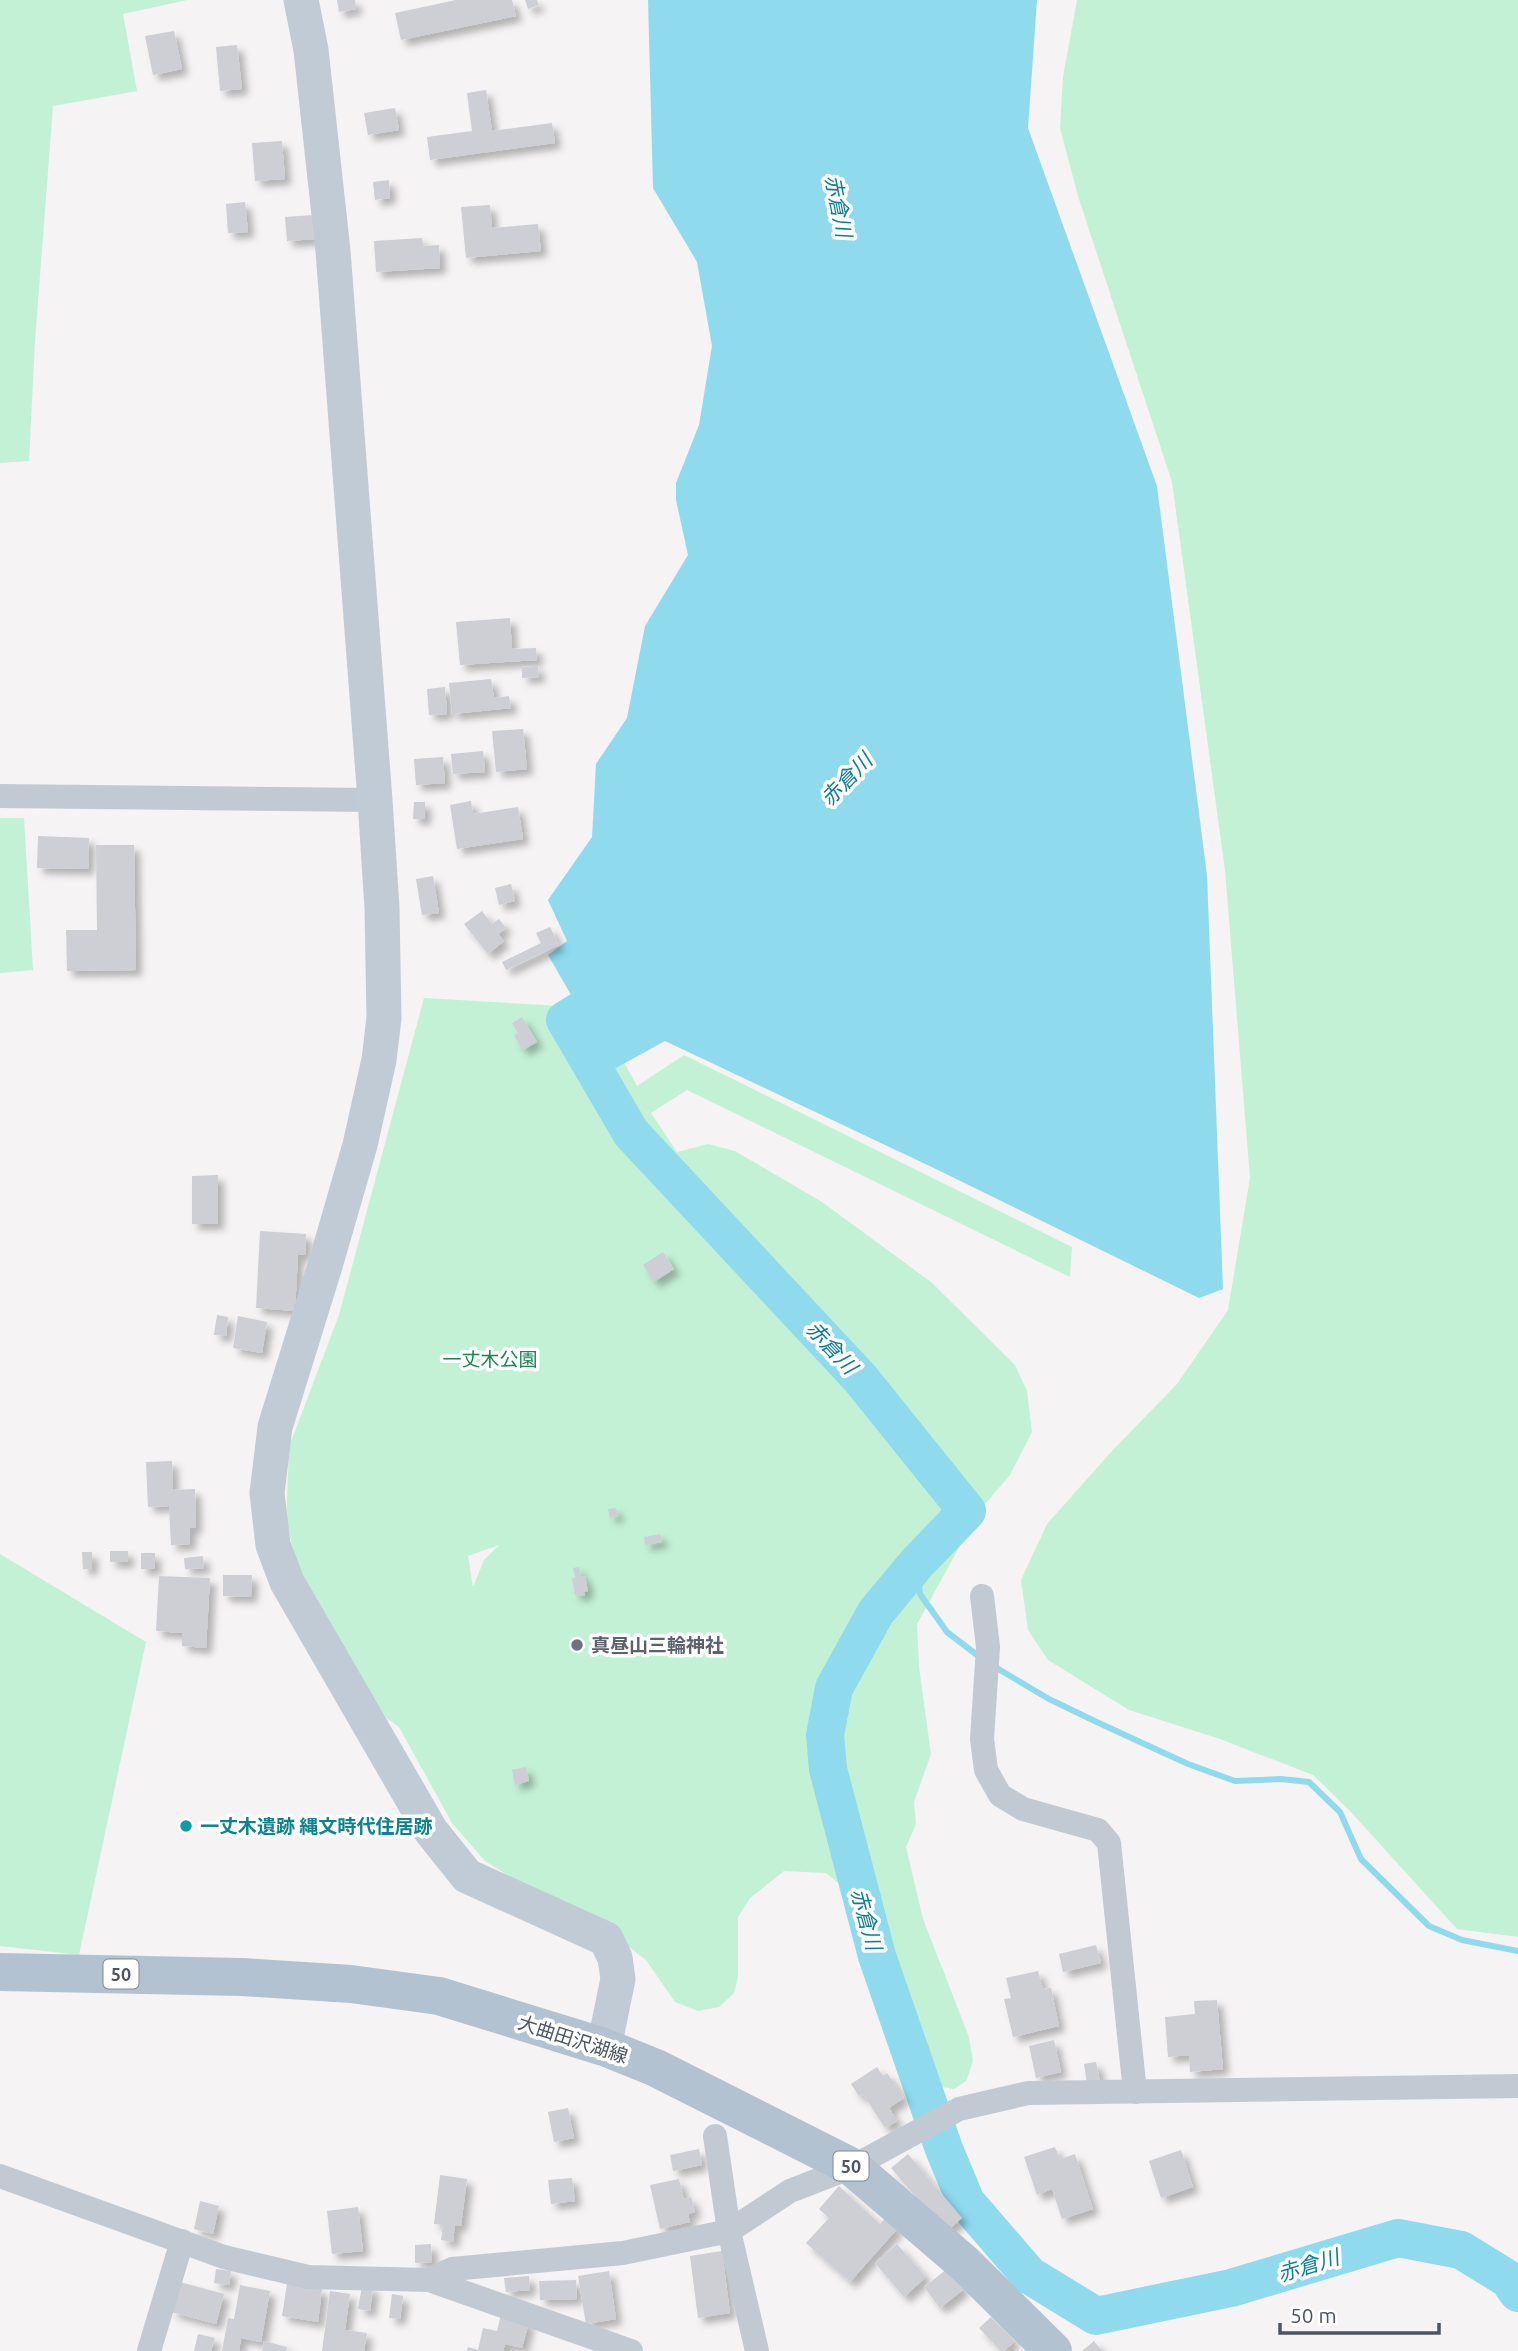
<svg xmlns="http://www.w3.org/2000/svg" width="1518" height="2351" font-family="Ubuntu,'Noto Sans JP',sans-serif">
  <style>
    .green { fill: #c3f1d5; fill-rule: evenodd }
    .water { fill: #90daee }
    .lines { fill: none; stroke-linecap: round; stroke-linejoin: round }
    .stream { stroke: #90daee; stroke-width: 6 }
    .river { stroke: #90daee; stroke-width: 38 }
    .building { fill: #cdcfd5; filter: url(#shadow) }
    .street { stroke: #c1cad2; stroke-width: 24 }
    .secondary { stroke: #c1cbd6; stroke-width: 35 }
    .primary { stroke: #b3c2d1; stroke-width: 38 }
    .worship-dot { fill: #6b7280; stroke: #fff; stroke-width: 2.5 }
    .culture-dot { fill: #0f9aa8; stroke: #fff; stroke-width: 2.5 }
    .labels { text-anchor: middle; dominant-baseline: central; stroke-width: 7; stroke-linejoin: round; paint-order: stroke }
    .shield { fill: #fff; stroke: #808990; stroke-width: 2 }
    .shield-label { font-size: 18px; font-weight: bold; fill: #4a5661 }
    .park-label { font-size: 19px; fill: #17864f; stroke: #fff }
    .worship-label { font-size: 19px; font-weight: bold; fill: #5b616d; stroke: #fff; text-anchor: start }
    .culture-label { font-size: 19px; font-weight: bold; fill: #0d838f; stroke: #fff; text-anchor: start }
    .street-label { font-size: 19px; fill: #4a5661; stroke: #fff }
    .water-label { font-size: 21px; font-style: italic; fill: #0c7c9b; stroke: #fff }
  </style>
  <defs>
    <filter id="shadow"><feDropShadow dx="6" dy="6" stdDeviation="3.5" flood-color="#0004"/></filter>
  </defs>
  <rect width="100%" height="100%" fill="#f5f3f3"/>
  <g class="green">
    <path d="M 0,0 L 187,0 L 123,14 L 137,91 L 53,106 L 35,341 L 29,461 L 0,463 Z"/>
    <path d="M 1077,0 L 1518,0 L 1518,1937 L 1457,1929 L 1350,1811 L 1313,1775 L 1220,1739 L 1129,1710 L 1048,1660 L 1028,1630 L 1021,1580 L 1047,1524 L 1112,1451 L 1177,1384 L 1228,1310 L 1250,1178 L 1225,870 L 1172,482 L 1078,196 L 1060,128 L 1063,77 Z"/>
    <path d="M 0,818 L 24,818 L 33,970 L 0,973 Z"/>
    <path d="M 424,998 L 595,1008 L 637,1086 L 684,1055 L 1072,1247 L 1070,1277 L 687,1090 L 651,1113 L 677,1152 L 708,1144 L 735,1151 L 822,1202 L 931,1282 L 1015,1365 L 1027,1391 L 1032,1432 L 1010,1475 L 979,1511 L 917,1624 L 919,1667 L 931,1754 L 914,1802 L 916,1824 L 906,1847 L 923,1919 L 969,2037 L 973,2061 L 966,2081 L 954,2089 L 942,2087 L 928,2069 L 917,2039 L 911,2000 L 895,1954 L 873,1911 L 826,1873 L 784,1871 L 750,1898 L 738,1917 L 738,1977 L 734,1993 L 719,2007 L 698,2011 L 675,2002 L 646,1960 L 588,1915 L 531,1890 L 485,1861 L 452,1823 L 399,1727 L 374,1709 L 299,1569 L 286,1524 L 289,1447 L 339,1315 ZM 499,1545 L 484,1560 L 473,1587 L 468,1556 Z"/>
    <path d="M 0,1554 L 146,1642 L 79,1955 L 0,1946 Z"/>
  </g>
  <path class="water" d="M 648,0 L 1037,0 L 1028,128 L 1157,486 L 1207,875 L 1223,1289 L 1199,1298 L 938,1170 L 665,1041 L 614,1069 L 548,955 L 567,941 L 548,900 L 592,837 L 596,764 L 627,718 L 645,626 L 688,555 L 676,500 L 676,483 L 699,425 L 712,346 L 697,262 L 653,188 Z"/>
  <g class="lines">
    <g class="stream">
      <path d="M 917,1563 L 920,1594 L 947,1632 L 981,1658"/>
      <path d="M 995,1667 L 1049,1699 L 1101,1724 L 1188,1764 L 1235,1781 L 1281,1779 L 1309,1782 L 1340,1812 L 1361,1859 L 1429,1926 L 1462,1940 L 1518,1951"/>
    </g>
    <path class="river" d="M 624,983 L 565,1020 L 631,1133 L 860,1378 L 967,1511 L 917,1563 L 876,1612 L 834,1688 L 825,1735 L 828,1769 L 877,1956 L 944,2149 L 966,2202 L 1029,2275 L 1096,2316 L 1231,2288 L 1398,2238 L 1461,2250 L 1508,2279 L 1518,2293"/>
  </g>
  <g class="building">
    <path d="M 337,0 L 355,0 L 356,9 L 339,12 Z"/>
    <path d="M 456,0 L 512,0 L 516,16 L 401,40 L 395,13 Z"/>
    <path d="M 525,0 L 537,0 L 539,5 L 528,9 Z"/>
    <path d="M 174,31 L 182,69 L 153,75 L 145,36 Z"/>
    <path d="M 237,45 L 242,89 L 220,91 L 216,47 Z"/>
    <path d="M 486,90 L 492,131 L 552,123 L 555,143 L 430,160 L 427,137 L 472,131 L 467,93 Z"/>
    <path d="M 395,108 L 399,130 L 368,135 L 364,113 Z"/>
    <path d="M 282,141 L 285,179 L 255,181 L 252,143 Z"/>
    <path d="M 389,180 L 390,198 L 375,200 L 373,182 Z"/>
    <path d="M 245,202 L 248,232 L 228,233 L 226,204 Z"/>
    <path d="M 490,205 L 492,228 L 538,224 L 541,251 L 466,258 L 461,207 Z"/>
    <path d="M 314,215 L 316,239 L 287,241 L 285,217 Z"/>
    <path d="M 422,238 L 423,246 L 439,245 L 440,268 L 376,272 L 374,241 Z"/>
    <path d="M 510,618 L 512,649 L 536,648 L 537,660 L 460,665 L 456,622 Z"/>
    <path d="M 538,666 L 539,677 L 522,678 L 522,667 Z"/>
    <path d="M 491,679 L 494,698 L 509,696 L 511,708 L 452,714 L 449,683 Z"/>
    <path d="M 445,687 L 447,714 L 429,715 L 427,689 Z"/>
    <path d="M 523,729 L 527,769 L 496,772 L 492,731 Z"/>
    <path d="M 483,751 L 485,772 L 453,774 L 451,754 Z"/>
    <path d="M 443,757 L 445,783 L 416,785 L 414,759 Z"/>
    <path d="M 471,801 L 473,814 L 518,807 L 523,839 L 457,849 L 450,805 Z"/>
    <path d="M 414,802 L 425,802 L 425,819 L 413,819 Z"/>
    <path d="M 38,836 L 89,838 L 88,869 L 37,868 Z"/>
    <path d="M 96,845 L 134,845 L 136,970 L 67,971 L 66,930 L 97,930 Z"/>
    <path d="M 433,876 L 439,913 L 422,915 L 416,879 Z"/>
    <path d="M 511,884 L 515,901 L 499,905 L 495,888 Z"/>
    <path d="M 482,911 L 492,924 L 499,919 L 506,928 L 498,934 L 504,941 L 488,954 L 464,924 Z"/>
    <path d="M 550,927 L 559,945 L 506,970 L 502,962 L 541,943 L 536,933 Z"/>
    <path d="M 522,1017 L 537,1042 L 523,1050 L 514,1036 L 518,1033 L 512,1023 Z"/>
    <path d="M 218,1175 L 218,1224 L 192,1224 L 192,1176 Z"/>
    <path d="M 260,1231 L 306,1234 L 305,1255 L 298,1255 L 295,1311 L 256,1308 Z"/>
    <path d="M 663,1252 L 674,1269 L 654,1282 L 643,1265 Z"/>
    <path d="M 217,1315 L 228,1317 L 226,1336 L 214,1335 Z"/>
    <path d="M 238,1316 L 267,1322 L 262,1353 L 233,1348 Z"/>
    <path d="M 172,1461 L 173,1490 L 195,1489 L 196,1528 L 190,1528 L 190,1544 L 171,1545 L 169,1506 L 148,1507 L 146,1462 Z"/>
    <path d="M 616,1508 L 618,1516 L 610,1518 L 608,1509 Z"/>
    <path d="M 660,1534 L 662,1542 L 645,1545 L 644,1537 Z"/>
    <rect x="110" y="1551" width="18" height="11"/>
    <path d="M 82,1552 L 92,1552 L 92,1569 L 83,1569 Z"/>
    <rect x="141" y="1553" width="14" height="16"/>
    <path d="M 203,1556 L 204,1568 L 185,1569 L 184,1558 Z"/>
    <path d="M 579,1567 L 581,1576 L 585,1576 L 588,1591 L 584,1592 L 585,1595 L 579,1596 L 579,1594 L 575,1595 L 572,1578 L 575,1578 L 573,1568 Z"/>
    <path d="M 223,1575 L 252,1575 L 251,1597 L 223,1596 Z"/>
    <path d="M 159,1576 L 210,1578 L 206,1648 L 182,1646 L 182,1633 L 156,1631 Z"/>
    <path d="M 526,1767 L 529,1781 L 515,1785 L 512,1770 Z"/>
    <path d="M 1096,1945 L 1101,1963 L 1063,1972 L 1059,1954 Z"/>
    <path d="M 1038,1971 L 1043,1989 L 1051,1988 L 1059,2026 L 1013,2037 L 1004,1999 L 1011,1998 L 1006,1978 Z"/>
    <path d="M 1217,2000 L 1223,2069 L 1190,2072 L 1189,2055 L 1168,2057 L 1165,2017 L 1195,2014 L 1194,2001 Z"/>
    <path d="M 1054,2040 L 1061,2072 L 1036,2078 L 1029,2046 Z"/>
    <path d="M 1096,2062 L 1100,2082 L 1087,2084 L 1084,2064 Z"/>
    <path d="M 877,2067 L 883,2076 L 887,2073 L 904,2098 L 889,2108 L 897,2121 L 885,2128 L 863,2094 L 859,2096 L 851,2084 Z"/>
    <path d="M 568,2108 L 574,2138 L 554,2142 L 548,2112 Z"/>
    <path d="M 1055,2147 L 1060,2159 L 1075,2154 L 1093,2209 L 1062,2219 L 1052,2189 L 1037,2195 L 1024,2157 Z"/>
    <path d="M 699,2149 L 702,2165 L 673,2171 L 670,2155 Z"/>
    <path d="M 1181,2150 L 1193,2187 L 1161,2198 L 1149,2161 Z"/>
    <path d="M 908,2154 L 962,2218 L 946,2232 L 891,2168 Z"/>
    <path d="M 440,2175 L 467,2179 L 461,2226 L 455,2225 L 453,2242 L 441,2240 L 443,2225 L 434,2224 Z"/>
    <path d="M 572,2178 L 575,2201 L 551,2204 L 548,2180 Z"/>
    <path d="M 679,2179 L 684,2199 L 691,2197 L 695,2212 L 688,2214 L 690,2222 L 660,2229 L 650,2185 Z"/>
    <path d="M 839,2186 L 880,2224 L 886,2217 L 898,2228 L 850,2282 L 806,2243 L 829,2218 L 819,2209 Z"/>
    <path d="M 200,2201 L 219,2206 L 213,2234 L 194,2229 Z"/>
    <path d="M 358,2207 L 363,2251 L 332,2254 L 327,2211 Z"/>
    <path d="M 431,2244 L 432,2262 L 415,2263 L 415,2245 Z"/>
    <path d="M 897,2244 L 926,2277 L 904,2297 L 875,2263 Z"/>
    <path d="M 722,2251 L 730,2313 L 698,2318 L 690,2256 Z"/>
    <path d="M 216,2269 L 231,2271 L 229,2285 L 214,2283 Z"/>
    <path d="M 947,2269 L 964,2289 L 940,2308 L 924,2287 Z"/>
    <path d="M 609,2271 L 616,2319 L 586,2324 L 578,2276 Z"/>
    <path d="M 529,2276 L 530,2290 L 506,2292 L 504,2278 Z"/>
    <path d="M 576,2280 L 577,2299 L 540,2300 L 539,2281 Z"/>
    <path d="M 180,2282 L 224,2294 L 216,2324 L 171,2312 Z"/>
    <path d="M 287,2283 L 322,2289 L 318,2322 L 282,2316 Z"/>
    <path d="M 240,2285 L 270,2291 L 261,2342 L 241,2338 L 239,2351 L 222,2351 L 228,2318 L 234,2319 Z"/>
    <path d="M 362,2286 L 373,2287 L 370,2311 L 358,2309 Z"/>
    <path d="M 330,2291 L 350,2294 L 345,2330 L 367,2333 L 364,2351 L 322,2351 Z"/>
    <path d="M 392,2294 L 403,2296 L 400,2319 L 389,2318 Z"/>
    <path d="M 501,2315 L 529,2322 L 522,2348 L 505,2344 L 503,2351 L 467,2351 L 468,2347 L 478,2350 L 483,2328 L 497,2331 Z"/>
    <path d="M 991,2317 L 1015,2341 L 1004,2351 L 1001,2351 L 979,2328 Z"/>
    <path d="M 198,2334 L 215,2338 L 211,2351 L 194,2351 Z"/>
    <path d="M 264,2341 L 287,2347 L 286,2351 L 262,2351 Z"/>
    <path d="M 1094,2341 L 1102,2351 L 1082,2351 Z"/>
  </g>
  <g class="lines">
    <g class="street">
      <path d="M 0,796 L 375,800"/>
      <path d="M 982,1596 L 988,1647 L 982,1739 L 986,1770 L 1000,1795 L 1023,1809 L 1098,1830 L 1109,1843 L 1135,2092"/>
      <path d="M 715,2136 L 729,2231 L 757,2351"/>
      <path d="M 0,2176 L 224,2257 L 308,2277 L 429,2280 L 631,2351"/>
      <path d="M 429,2280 L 452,2269 L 623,2253 L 729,2231 L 790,2191 L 852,2167 L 959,2109 L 1028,2093 L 1518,2086"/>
      <path d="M 149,2351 L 182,2241"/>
    </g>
    <path class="secondary" d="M 301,0 L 311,50 L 333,251 L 375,800 L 382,908 L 384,1018 L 379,1060 L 360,1145 L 325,1266 L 275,1427 L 267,1493 L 273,1545 L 287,1582 L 431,1831 L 467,1876 L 606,1939 L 615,1958 L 618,1979 L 604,2047"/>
    <path class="primary" d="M 0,1972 L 242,1977 L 351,1984 L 439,1996 L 604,2047 L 656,2068 L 852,2167 L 965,2264 L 1053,2351"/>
  </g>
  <circle class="worship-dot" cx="577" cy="1645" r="7"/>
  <circle class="culture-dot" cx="186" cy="1826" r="7"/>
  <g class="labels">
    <g class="shield">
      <rect x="103.5" y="1959.5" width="35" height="29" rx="5"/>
      <rect x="833.5" y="2151.5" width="35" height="29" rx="5"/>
    </g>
    <g class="shield-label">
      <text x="121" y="1974">50</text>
      <text x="851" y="2166">50</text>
    </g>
    <g class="park-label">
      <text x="490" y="1359">一丈木公園</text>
    </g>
    <g class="worship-label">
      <text x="591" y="1645">真昼山三輪神社</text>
    </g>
    <g class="culture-label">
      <text x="200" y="1826">一丈木遺跡 縄文時代住居跡</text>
    </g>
    <g class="street-label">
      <text transform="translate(573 2039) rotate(18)">大曲田沢湖線</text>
    </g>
    <g class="water-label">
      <text transform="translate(839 206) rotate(79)">赤倉川</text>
      <text transform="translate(846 779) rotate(-46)">赤倉川</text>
      <text transform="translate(832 1347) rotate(47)">赤倉川</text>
      <text transform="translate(867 1919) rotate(75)">赤倉川</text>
      <text transform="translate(1308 2265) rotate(-17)">赤倉川</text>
    </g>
  </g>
  <path d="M1280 2323v10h159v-10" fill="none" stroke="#4a5661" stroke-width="3.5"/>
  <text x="1290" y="2323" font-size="21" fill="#4a5661" stroke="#ffffff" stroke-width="5" paint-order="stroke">50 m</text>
</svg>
